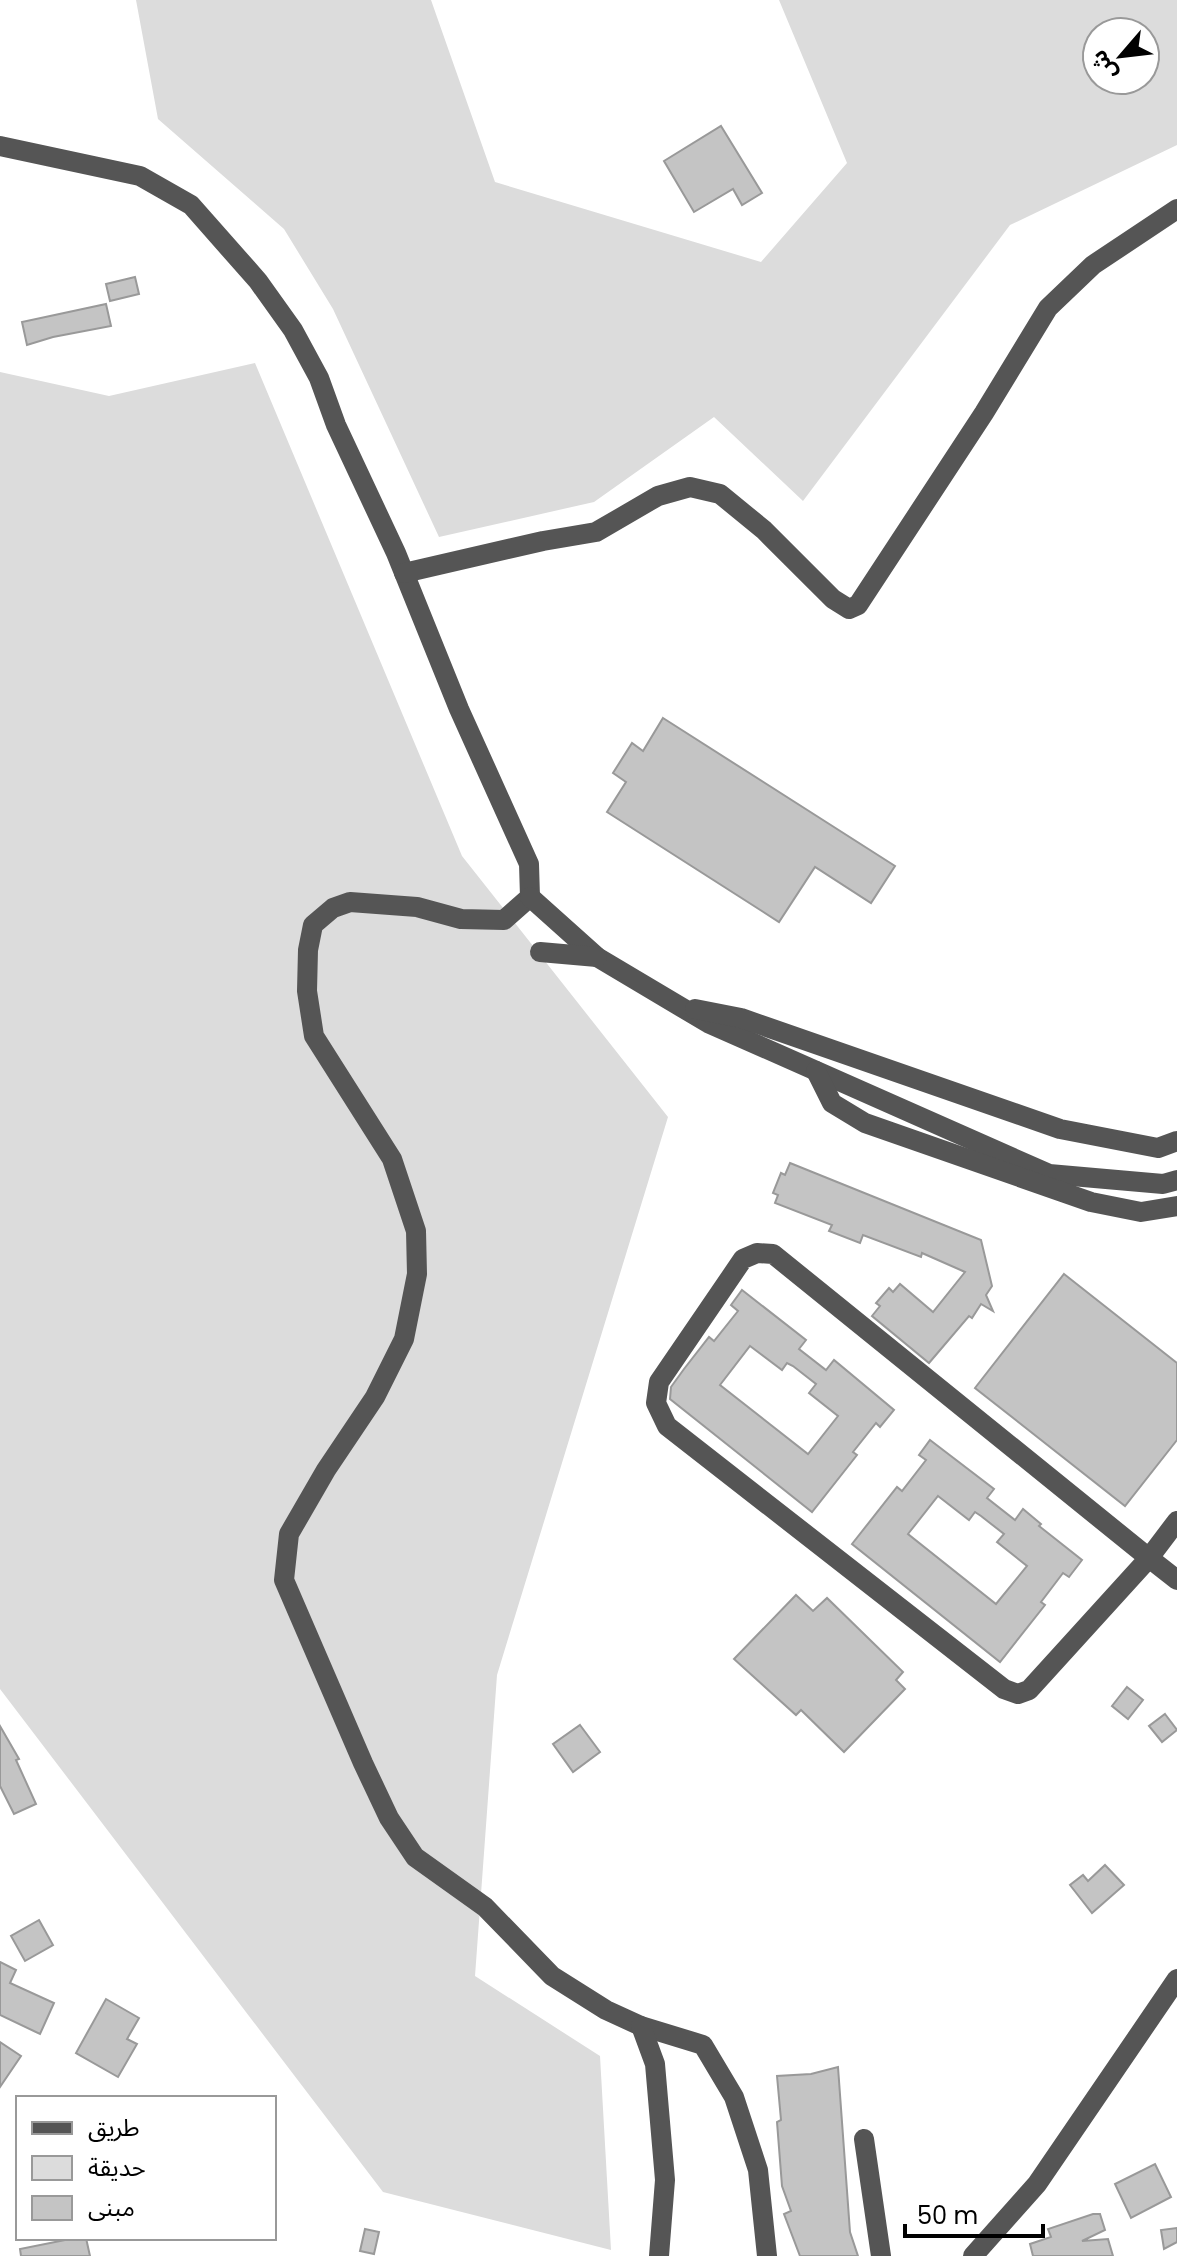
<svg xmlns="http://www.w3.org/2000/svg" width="1177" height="2256" font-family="Poppins,'Noto Sans Arabic',sans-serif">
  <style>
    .green { fill: #dcdcdc; fill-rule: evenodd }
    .building { fill: #c4c4c4; stroke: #999; stroke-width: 2; fill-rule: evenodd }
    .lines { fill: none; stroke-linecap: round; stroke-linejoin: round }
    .minor { stroke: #555; stroke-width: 20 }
  </style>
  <rect width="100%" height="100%" fill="#fff"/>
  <g class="green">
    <path d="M 136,0 L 431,0 L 495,182 L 761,262 L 847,163 L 779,0 L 1177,0 L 1177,145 L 1010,225 L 803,501 L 714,417 L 594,502 L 439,537 L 333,309 L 284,229 L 158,119 ZM 1145,32 L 1145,80 L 1097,80 L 1097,32 Z"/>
    <path d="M 255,363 L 462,856 L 668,1117 L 497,1675 L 475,1976 L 600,2056 L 611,2250 L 383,2192 L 0,1689 L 0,372 L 109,396 Z"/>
  </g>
  <g class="building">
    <path d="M 721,126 L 762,193 L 742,205 L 733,189 L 694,212 L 664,161 Z"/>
    <path d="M 135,277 L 139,294 L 110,301 L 106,284 Z"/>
    <path d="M 106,304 L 111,326 L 53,337 L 27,345 L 22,322 Z"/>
    <path d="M 663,718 L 895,866 L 871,903 L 815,867 L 779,922 L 607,812 L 626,782 L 613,773 L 632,743 L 643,751 Z"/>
    <path d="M 790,1163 L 981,1240 L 992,1286 L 986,1295 L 993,1311 L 981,1304 L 972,1318 L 969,1316 L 929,1363 L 872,1316 L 880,1306 L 876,1303 L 889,1288 L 893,1292 L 900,1284 L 933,1312 L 965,1272 L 922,1253 L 921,1257 L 863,1235 L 860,1243 L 829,1231 L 832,1225 L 775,1203 L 778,1195 L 773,1193 L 781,1173 L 785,1175 Z"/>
    <path d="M 1064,1274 L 1177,1363 L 1177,1440 L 1125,1506 L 975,1388 Z"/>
    <path d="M 742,1290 L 806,1340 L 799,1349 L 826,1370 L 834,1360 L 894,1410 L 880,1427 L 876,1423 L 853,1452 L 857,1455 L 812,1512 L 670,1399 L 671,1387 L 684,1369 L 709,1337 L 714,1341 L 738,1311 L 731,1305 ZM 750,1346 L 782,1370 L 787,1363 L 793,1366 L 816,1384 L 809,1393 L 838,1416 L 808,1454 L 720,1385 Z"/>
    <path d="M 930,1440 L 994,1489 L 987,1498 L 1015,1520 L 1023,1509 L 1041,1524 L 1039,1526 L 1082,1560 L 1069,1577 L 1063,1573 L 1041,1602 L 1045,1605 L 1000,1662 L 852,1544 L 897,1487 L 902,1491 L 926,1460 L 919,1455 ZM 938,1496 L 969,1520 L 975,1512 L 981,1516 L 1004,1534 L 997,1542 L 1027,1566 L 996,1604 L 908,1534 Z"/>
    <path d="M 796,1595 L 813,1611 L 827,1598 L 903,1672 L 896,1680 L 905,1689 L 844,1752 L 801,1710 L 796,1715 L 734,1659 Z"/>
    <path d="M 1127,1687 L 1143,1700 L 1128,1719 L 1112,1706 Z"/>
    <path d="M 1165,1714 L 1177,1730 L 1162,1742 L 1149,1726 Z"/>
    <path d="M 580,1725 L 600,1752 L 573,1772 L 553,1744 Z"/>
    <path d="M 0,1726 L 19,1759 L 16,1760 L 36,1804 L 14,1814 L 0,1786 Z"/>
    <path d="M 1105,1865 L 1124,1885 L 1092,1913 L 1070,1885 L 1083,1875 L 1088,1881 Z"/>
    <path d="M 39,1920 L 53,1945 L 25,1961 L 11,1936 Z"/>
    <path d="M 0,1962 L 16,1970 L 10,1983 L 54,2003 L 40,2034 L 0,2015 Z"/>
    <path d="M 106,1999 L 139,2018 L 127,2039 L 137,2044 L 118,2077 L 76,2053 Z"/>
    <path d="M 0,2042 L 21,2056 L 0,2087 Z"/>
    <path d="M 838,2067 L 850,2232 L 858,2256 L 800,2256 L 784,2214 L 791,2211 L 782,2186 L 777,2122 L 781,2120 L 777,2076 L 811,2074 Z"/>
    <path d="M 1155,2164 L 1171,2197 L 1131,2218 L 1115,2184 Z"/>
    <path d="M 1093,2214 L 1100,2214 L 1105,2230 L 1082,2241 L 1108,2239 L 1113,2256 L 1033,2256 L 1030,2244 L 1051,2237 L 1048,2229 Z"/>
    <path d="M 1177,2228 L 1177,2242 L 1164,2249 L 1161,2230 Z"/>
    <path d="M 365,2229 L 379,2232 L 374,2254 L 360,2251 Z"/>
    <path d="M 75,2238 L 86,2238 L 90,2256 L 21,2256 L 20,2249 Z"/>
  </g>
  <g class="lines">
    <g class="minor">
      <path d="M 0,146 L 140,176 L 191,205 L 258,281 L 293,330 L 319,378 L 336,425 L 396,553 L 459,709 L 529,864 L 530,897 L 504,920 L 461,919 L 417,907 L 350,902 L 333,908 L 313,925 L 308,950 L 307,991 L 314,1036 L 392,1159 L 416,1231 L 417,1274 L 404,1339 L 375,1397 L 326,1470 L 289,1534 L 284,1580 L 363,1763 L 389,1818 L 415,1857 L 485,1907 L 552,1976 L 606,2010 L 641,2026 L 703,2045 L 734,2097 L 758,2170 L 767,2256"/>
      <path d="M 404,573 L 543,541 L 596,532 L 658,496 L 690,487 L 720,494 L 764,530 L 833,599 L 849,609 L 858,605 L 984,413 L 1048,308 L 1093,265 L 1177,209"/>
      <path d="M 530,897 L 597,957 L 708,1023 L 1049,1174 L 1163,1184 L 1177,1180"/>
      <path d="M 540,952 L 597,957"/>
      <path d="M 695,1009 L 741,1018 L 1060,1129 L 1158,1148 L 1177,1141"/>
      <path d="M 816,1071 L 832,1103 L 865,1123 L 1091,1202 L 1141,1212 L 1177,1206"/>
      <path d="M 1177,1521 L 1149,1558 L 1029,1690 L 1018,1694 L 1004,1689 L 667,1426 L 656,1403 L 659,1382 L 743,1259 L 757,1253 L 773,1254 L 1149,1558 L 1177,1580"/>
      <path d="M 641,2026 L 655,2064 L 665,2180 L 659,2256"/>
      <path d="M 864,2139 L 881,2256"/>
      <path d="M 973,2256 L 1037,2184 L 1177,1979"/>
    </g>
  </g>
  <rect x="16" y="2096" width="260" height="144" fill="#ffffff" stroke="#999999" stroke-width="2"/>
  <rect x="32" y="2122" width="40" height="12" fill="#555555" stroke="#999999" stroke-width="2"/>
  <text x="88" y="2136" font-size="24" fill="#000000">طريق</text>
  <rect x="32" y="2156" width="40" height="24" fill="#dcdcdc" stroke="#999999" stroke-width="2"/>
  <text x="88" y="2176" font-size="24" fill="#000000">حديقة</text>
  <rect x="32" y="2196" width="40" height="24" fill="#c4c4c4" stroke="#999999" stroke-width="2"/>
  <text x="88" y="2216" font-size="24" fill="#000000">مبنى</text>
  <g transform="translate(1121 56) rotate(242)"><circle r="38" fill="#ffffff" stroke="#999999" stroke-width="2"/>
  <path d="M0-6L14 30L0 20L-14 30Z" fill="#000000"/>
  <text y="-12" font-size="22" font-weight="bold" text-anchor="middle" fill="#000000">ش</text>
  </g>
  <path d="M905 2224v12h138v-12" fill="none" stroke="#000000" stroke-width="4"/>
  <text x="917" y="2224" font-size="24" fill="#000000" stroke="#ffffff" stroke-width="6" paint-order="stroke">50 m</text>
</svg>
